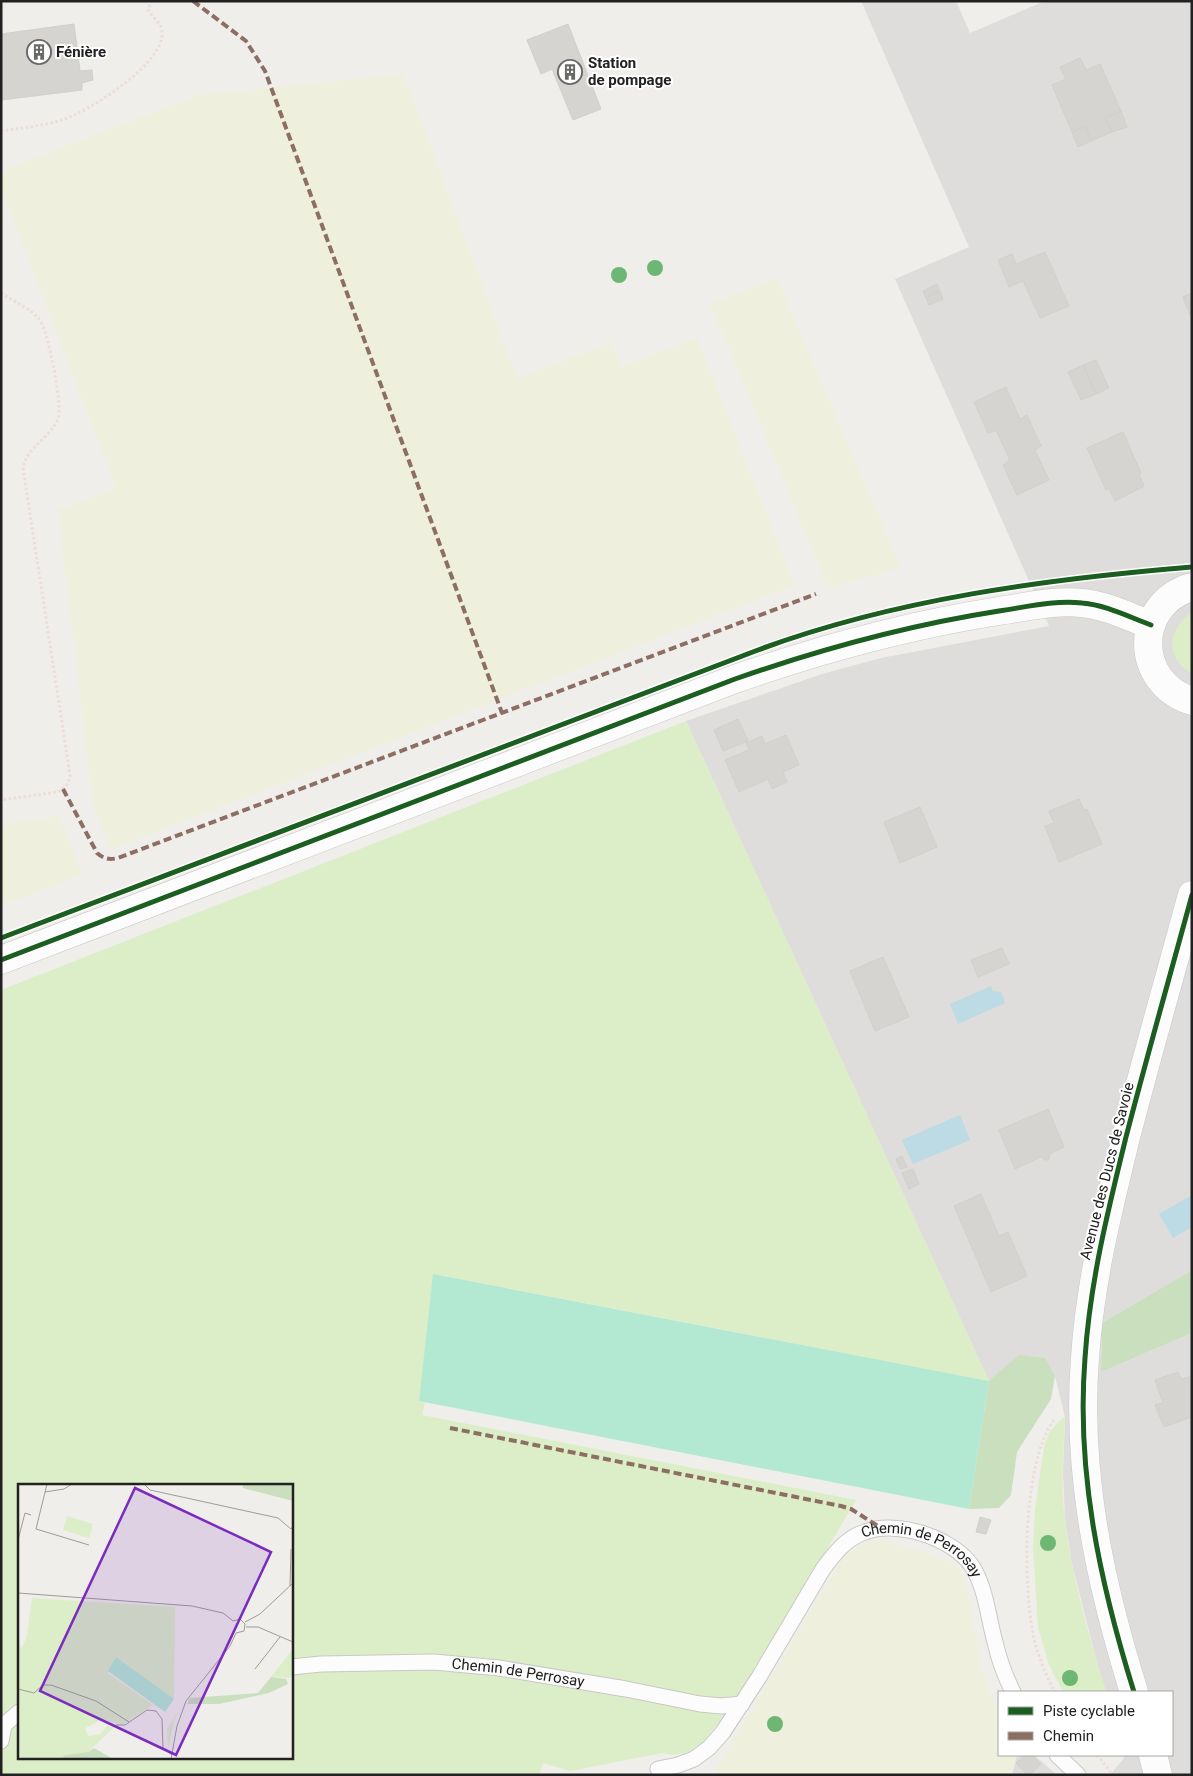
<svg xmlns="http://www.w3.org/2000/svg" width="1193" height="1776" font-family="Roboto,sans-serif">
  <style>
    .residential { fill: #dedddb }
    .farmland { fill: #eef0dd }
    .grass { fill: #dbeec7; fill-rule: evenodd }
    .forest { fill: #c9dfbe }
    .pitch { fill: #b3e9d3 }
    .water { fill: #bcdbe4 }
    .building { fill: #d6d4d1; stroke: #d3cfcb }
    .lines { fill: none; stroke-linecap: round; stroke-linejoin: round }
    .service-casing { stroke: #c8c8c6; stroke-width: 17 }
    .minor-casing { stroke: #c8c8c6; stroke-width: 29 }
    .tertiary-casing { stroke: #c8c8c6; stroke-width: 29 }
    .path { stroke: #ecddda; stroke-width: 3; stroke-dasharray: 2.5 2.5; stroke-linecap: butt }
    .service { stroke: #fdfcfc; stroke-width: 15 }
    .minor { stroke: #fdfcfc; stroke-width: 28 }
    .tertiary { stroke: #fdfcfc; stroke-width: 28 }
    .quiet { stroke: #8d6e63; stroke-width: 4; stroke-dasharray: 8 4; stroke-linecap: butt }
    .cycleway-casing { stroke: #fff; stroke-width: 8 }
    .cycleway { stroke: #1b5e20; stroke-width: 5 }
    .tree { fill: #6eb673 }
    .labels { text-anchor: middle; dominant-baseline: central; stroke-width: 4; stroke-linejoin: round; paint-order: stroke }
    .poi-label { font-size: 15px; font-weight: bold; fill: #212121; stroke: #fff; text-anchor: start }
    .street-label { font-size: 15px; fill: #212121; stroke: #fff }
    .inset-road { fill: none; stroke: #9d9c9a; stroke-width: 1 }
    .view { fill: #7b2cbf; fill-opacity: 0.15; stroke: #7b2cbf; stroke-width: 2.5 }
    .inset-edge { fill: none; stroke: #212121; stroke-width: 2.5 }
  </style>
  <rect width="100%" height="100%" fill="#efeeea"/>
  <g class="residential">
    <path d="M 861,1 L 956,1 L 970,33 L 1045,1 L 1192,1 L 1192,1270 L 1102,1323 L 1101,1372 L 1192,1333 L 1192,1775 L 1110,1775 L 1124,1758 L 1124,1755 L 1172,1755 L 1172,1692 L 1106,1692 L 1096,1659 L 1072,1564 L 1065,1519 L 1063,1474 L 1065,1417 L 1055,1376 L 1045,1359 L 989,1381 L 686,721 L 822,674 L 881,658 L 1049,626 L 895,279 L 969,247 Z"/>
    <path d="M 1017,1755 L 1034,1755 L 1057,1775 L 1012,1775 Z"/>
  </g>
  <g class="farmland">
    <path d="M 404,74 L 517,378 L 612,342 L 621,367 L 697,337 L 795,585 L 110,850 L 92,802 L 58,510 L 116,488 L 1,189 L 1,171 L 199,95 Z"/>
    <path d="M 777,278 L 901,568 L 828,588 L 710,304 Z"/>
    <path d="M 60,816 L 82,875 L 1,906 L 1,824 Z"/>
    <path d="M 877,1539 L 889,1541 L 946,1560 L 958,1568 L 965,1580 L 983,1672 L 994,1704 L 999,1713 L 999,1755 L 1017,1755 L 1012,1775 L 713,1775 L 837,1567 L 845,1557 L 856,1547 L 867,1541 Z"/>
  </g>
  <g class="grass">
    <path d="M 1192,612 L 1192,674 C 1164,657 1167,630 1192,612 Z"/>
    <path d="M 686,721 L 989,1381 L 434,1274 L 419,1401 L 425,1402 L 422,1415 L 856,1500 L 748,1682 L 721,1720 L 702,1743 L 688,1752 L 673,1755 L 662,1753 L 570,1771 L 543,1763 L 539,1775 L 1,1775 L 1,990 ZM 19,1485 L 291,1485 L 291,1757 L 19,1757 Z"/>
    <path d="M 1065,1417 C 1064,1451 1060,1486 1065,1520 C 1072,1579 1089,1636 1106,1692 L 1063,1692 L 1049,1665 L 1038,1627 L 1033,1548 L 1035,1510 L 1044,1446 L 1049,1433 L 1056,1424 Z"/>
  </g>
  <g class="forest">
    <path d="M 1192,1270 L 1192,1333 L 1101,1372 L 1102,1323 Z"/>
    <path d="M 1019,1355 L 1045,1358 L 1055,1376 L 1051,1399 L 1017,1452 L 1011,1495 L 999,1508 L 969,1509 L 989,1381 Z"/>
  </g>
  <path class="pitch" d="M 433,1274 L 989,1381 L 969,1509 L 419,1401 Z"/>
  <g class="water">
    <path d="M 991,986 L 993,991 L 1001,992 L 1005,1003 L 958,1024 L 950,1004 Z"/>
    <path d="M 960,1115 L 970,1140 L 913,1164 L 902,1140 Z"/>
    <path d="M 1192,1195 L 1192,1227 L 1173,1238 L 1159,1214 Z"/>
  </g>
  <g class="building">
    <path d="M 74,24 L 80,71 L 92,70 L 93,80 L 82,83 L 82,90 L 1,100 L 1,34 Z"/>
    <path d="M 568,24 L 601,109 L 573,120 L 552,69 L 541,74 L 527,40 Z"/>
    <path d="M 1080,58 L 1086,70 L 1100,64 L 1121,111 L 1105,118 L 1112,132 L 1091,141 L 1085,126 L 1072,132 L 1052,85 L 1066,79 L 1060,67 Z"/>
    <path d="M 1121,111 L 1127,127 L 1112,132 L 1105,118 Z"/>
    <path d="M 1085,126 L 1091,141 L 1078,147 L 1072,132 Z"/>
    <path d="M 1045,252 L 1069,306 L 1040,318 L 1023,281 L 1009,287 L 998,260 L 1012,254 L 1016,264 Z"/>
    <path d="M 937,284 L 940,291 L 926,298 L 923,291 Z"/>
    <path d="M 940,291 L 943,299 L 929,305 L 926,298 Z"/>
    <path d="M 1192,293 L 1192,315 L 1190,315 L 1183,297 Z"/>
    <path d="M 1096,360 L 1109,388 L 1096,394 L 1083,365 Z"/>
    <path d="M 1083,365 L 1096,394 L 1081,400 L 1068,372 Z"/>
    <path d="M 1006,387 L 1020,419 L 1027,415 L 1041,446 L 1035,450 L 1049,480 L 1017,495 L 1003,465 L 1010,460 L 996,430 L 988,433 L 974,402 Z"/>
    <path d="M 1123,432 L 1141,473 L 1139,474 L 1144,486 L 1115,501 L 1109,488 L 1106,490 L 1087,448 Z"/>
    <path d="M 738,719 L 748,741 L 723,751 L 714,730 Z"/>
    <path d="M 786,735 L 799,765 L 783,772 L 787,782 L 772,789 L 768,779 L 739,792 L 725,760 L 749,750 L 746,743 L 762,736 L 765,744 Z"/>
    <path d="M 1079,799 L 1084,810 L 1087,809 L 1102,844 L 1059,862 L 1045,826 L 1054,823 L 1049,811 Z"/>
    <path d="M 920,807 L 937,847 L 900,863 L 884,822 Z"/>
    <path d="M 1002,948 L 1009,964 L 978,977 L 971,960 Z"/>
    <path d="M 883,957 L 909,1017 L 875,1031 L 850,971 Z"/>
    <path d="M 1048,1109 L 1064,1147 L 1051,1153 L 1048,1160 L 1045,1160 L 1041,1157 L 1015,1169 L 999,1130 Z"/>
    <path d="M 902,1156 L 907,1167 L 900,1169 L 896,1159 Z"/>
    <path d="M 913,1169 L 919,1184 L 909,1189 L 902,1173 Z"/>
    <path d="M 981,1194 L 999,1236 L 1008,1232 L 1027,1276 L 991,1292 L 954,1206 Z"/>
    <path d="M 1178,1372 L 1181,1379 L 1192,1376 L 1192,1417 L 1164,1427 L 1155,1405 L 1163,1403 L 1155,1380 Z"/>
    <path d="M 980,1517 L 991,1520 L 986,1534 L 976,1532 Z"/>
    <path d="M 1025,1755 L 1032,1755 L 1041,1764 L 1030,1775 L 1027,1775 L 1016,1763 Z"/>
  </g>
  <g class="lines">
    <defs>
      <g id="service">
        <path id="s1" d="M 291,1667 L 321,1664 L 434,1662 L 499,1668 L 626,1689 L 700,1704 L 721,1706 L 742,1704"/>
        <path d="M 1,1741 L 4,1725 L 19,1712"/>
        <path d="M 1057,1755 L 1078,1775"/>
        <path id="s2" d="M 658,1769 L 678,1765 L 694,1759 L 709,1748 L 723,1732 L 759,1677 L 823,1569 C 834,1554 846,1538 865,1532 C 897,1520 952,1537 972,1566 C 986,1588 988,1617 995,1642 C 999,1660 1005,1676 1013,1692"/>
      </g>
      <g id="minor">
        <path d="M 1134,1692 C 1100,1583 1076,1473 1085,1358 C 1090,1282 1108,1210 1126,1137 C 1147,1056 1170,976 1192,895"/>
        <path d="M 1153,1755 L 1158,1775"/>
      </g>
      <g id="tertiary">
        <path d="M 1192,587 C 1133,604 1134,683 1192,701"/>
        <path d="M 1,960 L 735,679 C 821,649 909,625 999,611 C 1026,607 1055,600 1082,603 C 1106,605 1129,617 1151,625"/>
      </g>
    </defs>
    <use href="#service" class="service-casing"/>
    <use href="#minor" class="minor-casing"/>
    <use href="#tertiary" class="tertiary-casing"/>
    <g class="path">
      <path d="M 1,131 C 21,128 43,126 62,120 C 88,112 167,62 162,31 C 161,22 151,17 148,9 L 152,1"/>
      <path d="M 1,293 C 13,301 30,308 39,319 C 48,329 63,406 58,419 C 50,438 27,447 23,468 L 70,775 L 68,784 L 58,792 L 1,800"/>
      <path d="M 1054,1420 C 1021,1465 1022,1594 1036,1647 C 1041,1662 1047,1678 1055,1692"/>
      <path d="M 1097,1755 L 1113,1775"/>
    </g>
    <use href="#service" class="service"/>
    <use href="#minor" class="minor"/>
    <use href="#tertiary" class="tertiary"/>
    <g class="quiet">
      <path d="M 193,1 L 246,41 L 265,71 L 502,713"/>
      <path d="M 63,789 L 97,853 C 104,859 109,860 118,858 L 816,594"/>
      <path d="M 450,1428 L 841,1506 L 851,1509 L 881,1528"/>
    </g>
    <defs>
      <g id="cycleway">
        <path d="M 1,938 L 758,650 C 895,599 1047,579 1192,567"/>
        <path d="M 1,960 L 735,679 C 821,649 909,625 999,611 C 1026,607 1055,600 1082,603 C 1106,605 1129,617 1151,625"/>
        <path d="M 1134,1692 C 1100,1583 1076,1473 1085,1358 C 1090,1282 1108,1210 1126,1137 C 1147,1056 1170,976 1192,895"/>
      </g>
    </defs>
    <use href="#cycleway" class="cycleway-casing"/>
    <use href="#cycleway" class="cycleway"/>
  </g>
  <g class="tree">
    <circle cx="655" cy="268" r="8"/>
    <circle cx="619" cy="275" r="8"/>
    <circle cx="1048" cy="1543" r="8"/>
    <circle cx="1070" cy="1678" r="8"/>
    <circle cx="775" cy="1724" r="8"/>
  </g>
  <defs>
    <symbol id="building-ring" viewBox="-11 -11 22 22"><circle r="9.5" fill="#fff" stroke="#696967" stroke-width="1.5"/><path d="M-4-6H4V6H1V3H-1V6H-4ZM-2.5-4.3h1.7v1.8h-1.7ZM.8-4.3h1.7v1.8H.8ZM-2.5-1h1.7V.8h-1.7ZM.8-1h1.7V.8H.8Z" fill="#696967"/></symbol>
  </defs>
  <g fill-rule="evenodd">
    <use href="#building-ring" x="25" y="38" width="28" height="28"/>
    <use href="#building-ring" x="556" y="58" width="28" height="28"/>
  </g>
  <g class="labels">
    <g class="poi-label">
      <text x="56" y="52">Fénière</text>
      <text x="588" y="63">Station<tspan x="588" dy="17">de pompage</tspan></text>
    </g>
    <g class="street-label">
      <text transform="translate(1107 1171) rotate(-76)">Avenue des Ducs de Savoie</text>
      <text stroke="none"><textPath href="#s2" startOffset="389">Chemin de Perrosay</textPath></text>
      <text stroke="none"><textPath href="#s1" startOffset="228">Chemin de Perrosay</textPath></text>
    </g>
  </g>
  <g transform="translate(18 1484)">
    <rect width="275" height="275" fill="#efeeea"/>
    <path d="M 49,32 L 75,40 L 71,54 L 45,46 ZM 14,114 L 157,123 L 156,215 L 98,173 L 90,189 L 135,221 L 104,241 L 85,235 L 67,244 L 70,252 L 82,250 L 89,242 L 96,243 L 70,268 L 47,271 L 43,275 L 0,275 L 0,162 L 4,164 L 9,152 ZM 275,165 L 275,188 L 272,194 L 253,193 ZM 163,223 L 157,234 L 150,265 L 149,245 Z" fill="#dbeec7"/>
    <path d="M 224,0 L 275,0 L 275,17 L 225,4 ZM 253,193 L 268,195 L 270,200 L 251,209 L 201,220 L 169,220 L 172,214 L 240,209 ZM 76,264 L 95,275 L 43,275 L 47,271 L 70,268 Z" fill="#c9dfbe"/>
    <path d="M 98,173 L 156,215 L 147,228 L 90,187 Z" fill="#b3e9d3"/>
    <path class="inset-road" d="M 29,0 L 18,45 L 71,61M 126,0 L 132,6 L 260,34 L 273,45 L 275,42M 27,8 L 46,5 L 54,0M 0,56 L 7,29 L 13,31M 272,102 L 273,65M 0,109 L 174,122 L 205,129 L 215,137M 215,137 L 222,135 L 227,140 L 226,147 L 218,149M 227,138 L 242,130 L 275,99M 228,143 L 240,143 L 275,158M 237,185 L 262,153M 0,205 L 16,209 L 25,201 L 33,201 L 78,217 L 111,238M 98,241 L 107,241 L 129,226 L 138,227 L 144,235 L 145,264 L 154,271M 153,275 L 159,242 L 168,217 L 212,162 L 218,149"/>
    <path class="view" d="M 117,4 L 253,68 L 158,271 L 22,207 Z"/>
    <rect width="275" height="275" class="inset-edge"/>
  </g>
  <rect width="1193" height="1776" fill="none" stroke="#212121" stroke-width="5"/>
  <rect x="998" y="1691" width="175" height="65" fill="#ffffff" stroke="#a6a6a6"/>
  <rect x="1008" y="1707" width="25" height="8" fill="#1b5e20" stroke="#a6a6a6"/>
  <text x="1043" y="1716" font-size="15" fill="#212121">Piste cyclable</text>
  <rect x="1008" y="1732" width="25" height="8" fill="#8d6e63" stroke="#a6a6a6"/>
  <text x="1043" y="1741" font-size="15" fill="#212121">Chemin</text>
</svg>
